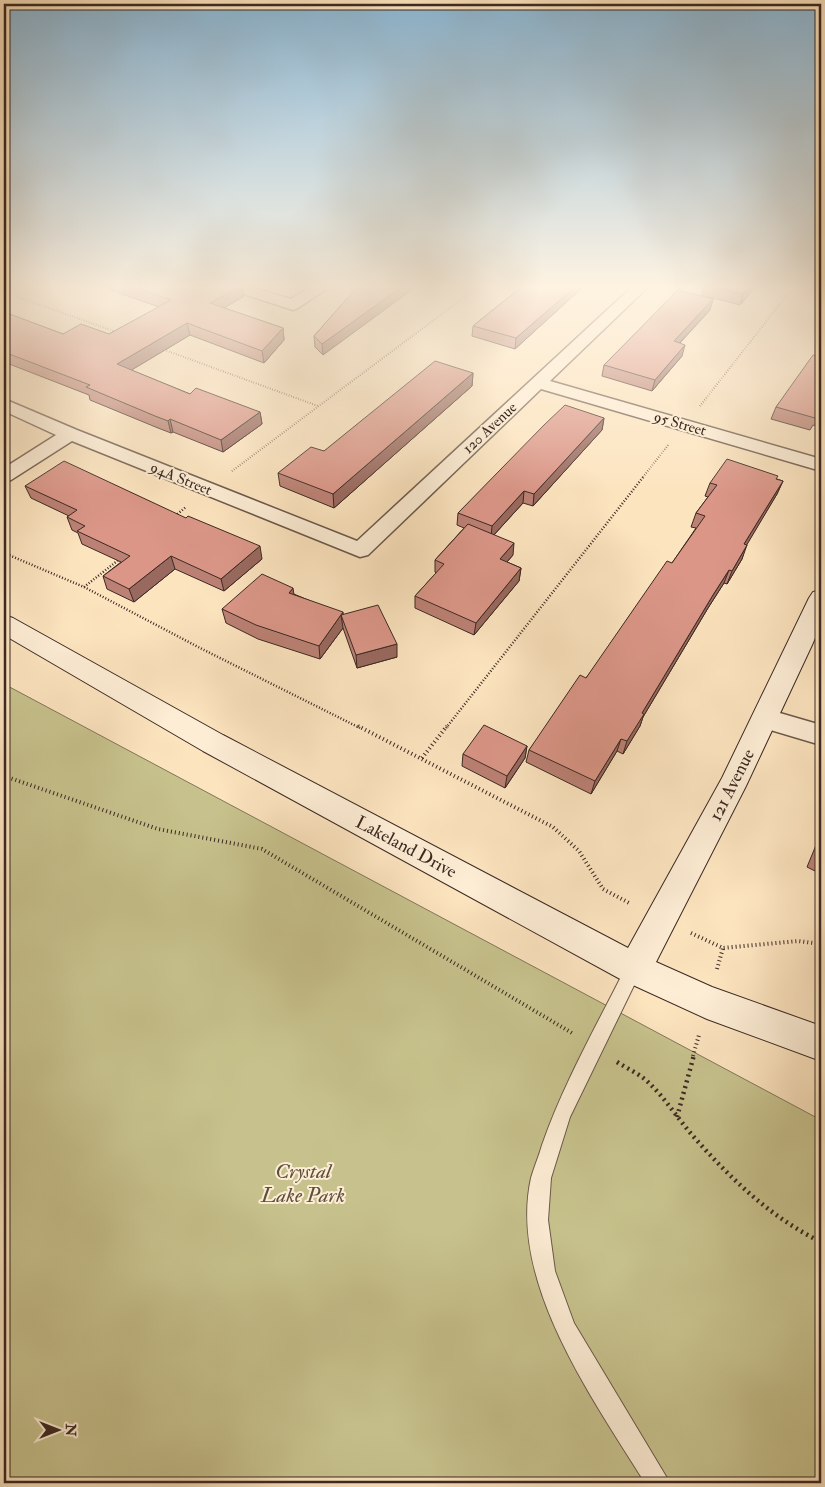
<svg xmlns="http://www.w3.org/2000/svg" width="825" height="1487" font-family="'IM FELL Double Pica',serif">
  <style>
    .green { fill: #c7c28d; stroke: #817658 }
    .lines { fill: none; stroke-linecap: round; stroke-linejoin: round }
    .lane-casing { stroke: #6b5849; stroke-width: 2 }
    .street-casing { stroke: #6b5849; stroke-width: 3 }
    .secondary-casing { stroke: #3b2922; stroke-width: 2 }
    .path-far3 { stroke: #3b2922; stroke-width: 2; stroke-dasharray: 0.5 2; stroke-linecap: butt }
    .path-far2 { stroke: #3b2922; stroke-width: 2.5; stroke-dasharray: 1 2; stroke-linecap: butt }
    .path-far1 { stroke: #3b2922; stroke-width: 4; stroke-dasharray: 1 3; stroke-linecap: butt }
    .path { stroke: #3b2922; stroke-width: 4.5; stroke-dasharray: 2 4; stroke-linecap: butt }
    .lane { fill: #fdedd5; fill-rule: evenodd }
    .street { fill: #fdedd5; fill-rule: evenodd }
    .secondary { fill: #fdedd5; fill-rule: evenodd }
    .wall { fill: #bc8175; stroke: #3b2922 }
    .shaded-wall { fill: #99695f; stroke: #3b2922 }
    .building { fill: #db9688; stroke: #3b2922 }
    .labels { text-anchor: middle; dominant-baseline: central; stroke-width: 4; stroke-linejoin: round; paint-order: stroke }
    .far-street-label { font-size: 15px; fill: #3b2922; stroke: #fdedd5 }
    .street-label { font-size: 18px; fill: #3b2922; stroke: #fdedd5 }
    .near-park-label { font-size: 21px; font-style: italic; fill: #5e4f3d; stroke: #fdedd5 }
  </style>
  <rect width="100%" height="100%" fill="#fce4bf"/>
  <filter id="stains"><feTurbulence type="fractalNoise" baseFrequency=".004" numOctaves="4"/><feColorMatrix values="0 0 0 0 .2 0 0 0 0 .09 0 0 0 0 .02 0 0 0 .5 -.17"/></filter>
  <radialGradient id="worn" r=".72"><stop offset=".6" stop-color="#630" stop-opacity="0"/><stop offset="1" stop-color="#630" stop-opacity=".3"/></radialGradient>
  <path class="green" d="M 4,684 L 821,1120 L 821,1483 L 4,1483 Z"/>
  <g class="lines">
    <defs>
      <path id="lane" d="M 634,961 L 640,963 L 642,969 L 570,1117 L 551,1178 L 548,1220 L 555,1271 L 574,1323 L 670,1483 L 645,1483 C 593,1399 508,1282 531,1178 C 534,1167 539,1156 542,1145 C 564,1082 598,1023 628,963 Z"/>
      <g id="street">
        <path d="M 225,286 L 247,286 L 291,299 L 313,286 L 331,286 L 298,308 L 293,310 L 228,289 Z"/>
        <path d="M 633,286 L 649,286 L 550,381 L 821,459 L 821,471 L 541,389 L 368,555 L 360,557 L 72,441 L 11,480 L 4,482 L 4,468 L 56,435 L 4,411 L 4,399 L 77,430 L 357,541 Z"/>
        <path d="M 766,709 L 821,725 L 821,745 L 757,726 L 753,719 L 757,712 Z"/>
      </g>
      <path id="secondary" d="M 821,590 L 821,624 L 812,645 L 746,786 L 656,962 L 712,987 L 821,1026 L 821,1061 L 707,1019 L 622,980 L 203,751 L 4,635 L 4,615 L 13,618 L 223,735 L 628,948 L 722,778 L 809,598 L 813,592 Z"/>
    </defs>
    <use href="#lane" class="lane-casing"/>
    <use href="#street" class="street-casing"/>
    <use href="#secondary" class="secondary-casing"/>
    <g class="path-far3">
      <path d="M 4,292 L 116,332"/>
      <path d="M 162,349 L 318,406"/>
      <path d="M 700,406 L 794,286"/>
      <path d="M 232,471 L 479,286"/>
      <path d="M 643,477 L 669,444"/>
    </g>
    <g class="path-far2">
      <path d="M 175,516 L 186,507"/>
      <path d="M 4,553 L 84,587 L 202,649 L 360,728"/>
      <path d="M 84,587 L 121,558"/>
      <path d="M 446,728 L 644,476"/>
    </g>
    <g class="path-far1">
      <path d="M 358,726 L 553,827 L 579,851 L 603,889 L 631,904"/>
      <path d="M 422,758 L 447,726"/>
      <path d="M 4,776 L 158,829 L 262,849 L 572,1033"/>
      <path d="M 691,933 L 723,948 L 798,941 L 821,944"/>
      <path d="M 717,969 L 723,948"/>
      <path d="M 693,1056 L 699,1035"/>
    </g>
    <g class="path">
      <path d="M 617,1062 C 628,1069 640,1074 649,1083 C 665,1098 678,1119 693,1136 C 730,1178 770,1217 821,1242"/>
      <path d="M 677,1117 L 694,1055"/>
    </g>
    <use href="#lane" class="lane"/>
    <use href="#street" class="street"/>
    <use href="#secondary" class="secondary"/>
  </g>
  <g class="wall">
    <path d="M 99,286 L 242,286 L 244,296 L 224,308 L 283,328 L 284,340 L 264,363 L 190,335 L 131,370 L 190,394 L 260,412 L 262,424 L 223,452 L 173,432 L 171,433 L 158,428 L 90,400 L 89,395 L 4,362 L 4,312 L 63,334 L 109,334 L 159,307 Z"/>
    <path d="M 358,286 L 323,355 L 315,347 L 314,336 Z"/>
    <path d="M 515,286 L 584,286 L 583,287 L 515,349 L 472,336 L 473,326 L 521,287 Z"/>
    <path d="M 704,286 L 756,286 L 740,305 L 702,295 Z"/>
    <path d="M 713,299 L 710,310 L 680,343 L 682,356 L 652,391 L 602,376 L 604,365 Z"/>
    <path d="M 821,357 L 821,418 L 817,426 L 813,425 L 810,430 L 771,419 L 776,407 Z"/>
    <path d="M 473,373 L 472,386 L 334,508 L 280,486 L 278,473 L 324,451 Z"/>
    <path d="M 604,418 L 602,430 L 533,506 L 523,503 L 494,535 L 513,555 L 507,562 L 521,568 L 519,581 L 474,635 L 415,608 L 415,596 L 436,573 L 435,572 L 435,560 L 464,528 L 457,525 L 458,513 Z"/>
    <path d="M 777,479 L 783,481 L 777,494 L 746,545 L 742,559 L 727,584 L 724,583 L 708,608 L 643,717 L 640,726 L 623,754 L 617,751 L 591,794 L 526,762 L 529,750 L 586,678 L 672,563 L 696,528 L 691,527 L 696,513 L 708,497 L 705,496 L 710,483 Z"/>
    <path d="M 25,486 L 262,559 L 224,591 L 175,569 L 134,602 L 107,589 L 103,576 L 121,562 L 82,544 L 78,533 L 72,530 L 67,517 L 69,516 L 31,498 Z"/>
    <path d="M 294,594 L 343,615 L 397,657 L 357,668 L 343,628 L 320,659 L 258,639 L 226,623 L 222,609 Z"/>
    <path d="M 527,746 L 525,758 L 505,788 L 462,766 L 463,754 Z"/>
    <path d="M 821,833 L 821,874 L 807,867 Z"/>
  </g>
  <g class="shaded-wall">
    <path d="M 241,286 L 242,286 L 244,296 L 212,315 L 210,303 Z"/>
    <path d="M 403,286 L 417,286 L 323,355 L 322,344 Z"/>
    <path d="M 576,286 L 584,286 L 583,287 L 515,349 L 516,338 Z"/>
    <path d="M 750,286 L 756,286 L 740,305 L 743,294 Z"/>
    <path d="M 713,299 L 710,310 L 671,352 L 674,341 Z"/>
    <path d="M 187,323 L 190,335 L 120,377 L 117,364 Z"/>
    <path d="M 283,328 L 284,340 L 264,363 L 262,351 Z"/>
    <path d="M 685,345 L 682,356 L 652,391 L 655,380 Z"/>
    <path d="M 473,373 L 472,386 L 334,508 L 333,494 Z"/>
    <path d="M 260,412 L 262,424 L 223,452 L 221,440 Z"/>
    <path d="M 604,418 L 602,430 L 533,506 L 534,494 Z"/>
    <path d="M 170,419 L 173,432 L 171,433 L 168,421 Z"/>
    <path d="M 783,481 L 777,494 L 739,558 L 744,544 Z"/>
    <path d="M 524,491 L 523,503 L 491,538 L 492,526 Z"/>
    <path d="M 514,543 L 513,555 L 498,572 L 500,559 Z"/>
    <path d="M 747,545 L 742,559 L 727,584 L 732,571 Z"/>
    <path d="M 260,546 L 262,559 L 224,591 L 221,579 Z"/>
    <path d="M 171,556 L 175,569 L 134,602 L 129,589 Z"/>
    <path d="M 521,568 L 519,581 L 474,635 L 476,623 Z"/>
    <path d="M 729,570 L 724,583 L 708,608 L 643,717 L 640,726 L 623,754 L 627,741 L 642,713 L 713,595 Z"/>
    <path d="M 293,588 L 295,602 L 289,593 Z"/>
    <path d="M 343,612 L 344,622 L 341,615 L 343,628 L 320,659 L 319,646 Z"/>
    <path d="M 397,644 L 397,657 L 357,668 L 356,655 Z"/>
    <path d="M 621,739 L 617,751 L 591,794 L 595,781 Z"/>
    <path d="M 527,746 L 525,758 L 505,788 L 507,776 Z"/>
  </g>
  <g class="building">
    <path d="M 129,286 L 241,286 L 210,303 L 283,328 L 262,351 L 187,323 L 117,364 L 190,394 L 196,388 L 260,412 L 221,440 L 170,419 L 168,421 L 155,416 L 86,387 L 90,385 L 4,352 L 4,312 L 63,334 L 81,324 L 109,334 L 171,300 Z"/>
    <path d="M 358,286 L 403,286 L 322,344 L 314,336 Z"/>
    <path d="M 523,286 L 576,286 L 516,338 L 473,326 Z"/>
    <path d="M 710,286 L 750,286 L 743,294 Z"/>
    <path d="M 678,290 L 713,299 L 674,341 L 685,345 L 655,380 L 604,365 Z"/>
    <path d="M 813,355 L 821,357 L 821,414 L 818,413 L 815,418 L 776,407 Z"/>
    <path d="M 435,361 L 473,373 L 333,494 L 278,473 L 311,447 L 324,451 Z"/>
    <path d="M 565,405 L 604,418 L 534,494 L 524,491 L 492,526 L 458,513 L 544,425 Z"/>
    <path d="M 727,459 L 778,476 L 776,479 L 783,481 L 744,544 L 747,545 L 732,571 L 729,570 L 713,595 L 642,713 L 644,714 L 627,741 L 621,739 L 595,781 L 529,750 L 580,675 L 586,678 L 667,561 L 672,563 L 705,516 L 696,513 L 717,485 L 710,483 Z"/>
    <path d="M 64,461 L 186,518 L 188,516 L 260,546 L 221,579 L 171,556 L 129,589 L 103,576 L 130,556 L 77,531 L 85,526 L 67,517 L 77,510 L 25,486 Z"/>
    <path d="M 468,524 L 514,543 L 500,559 L 521,568 L 476,623 L 415,596 L 444,564 L 435,560 Z"/>
    <path d="M 262,574 L 293,588 L 289,593 L 343,612 L 319,646 L 256,625 L 222,609 Z"/>
    <path d="M 378,605 L 397,644 L 356,655 L 341,615 Z"/>
    <path d="M 484,725 L 527,746 L 507,776 L 463,754 Z"/>
    <path d="M 821,841 L 821,858 L 815,855 Z"/>
  </g>
  <linearGradient id="sky" x2="0" y2="1"><stop stop-color="#8bb8d6"/><stop offset="0.58" stop-color="#fef3e2"/><stop offset="1" stop-color="#fef3e2" stop-opacity="0"/></linearGradient>
  <rect width="825" height="494" fill="url(#sky)"/>
  <g class="labels">
    <g class="far-street-label">
      <text transform="translate(680 424) rotate(16)">95 Street</text>
      <text transform="translate(490 428) rotate(-43)">120 Avenue</text>
      <text transform="translate(181 479) rotate(22)">94A Street</text>
    </g>
    <g class="street-label">
      <text transform="translate(732 785) rotate(-63)">121 Avenue</text>
      <text transform="translate(406 847) rotate(28)">Lakeland Drive</text>
    </g>
    <g class="near-park-label">
      <text x="303" y="1171">Crystal<tspan x="303" dy="24">Lake Park</tspan></text>
    </g>
  </g>
  <rect width="825" height="1487" fill="none" stroke="#fce4bf" stroke-width="20"/>
  <rect x="5" y="5" width="815" height="1477" fill="none" stroke="#3b2922" stroke-width="2.5"/>
  <rect x="10" y="10" width="805" height="1467" fill="none" stroke="#3b2922"/>
  <g transform="translate(58 1430) rotate(90)" stroke="#fdedd5" stroke-width="4" paint-order="stroke">
  <path d="M0-4L9 19L0 12L-9 19Z" fill="#3b2922"/>
  <text y="-8" font-size="14" font-weight="bold" text-anchor="middle" fill="#3b2922">N</text>
  </g>
  <rect width="100%" height="100%" filter="url(#stains)"/>
  <rect width="100%" height="100%" fill="url(#worn)"/>
</svg>
